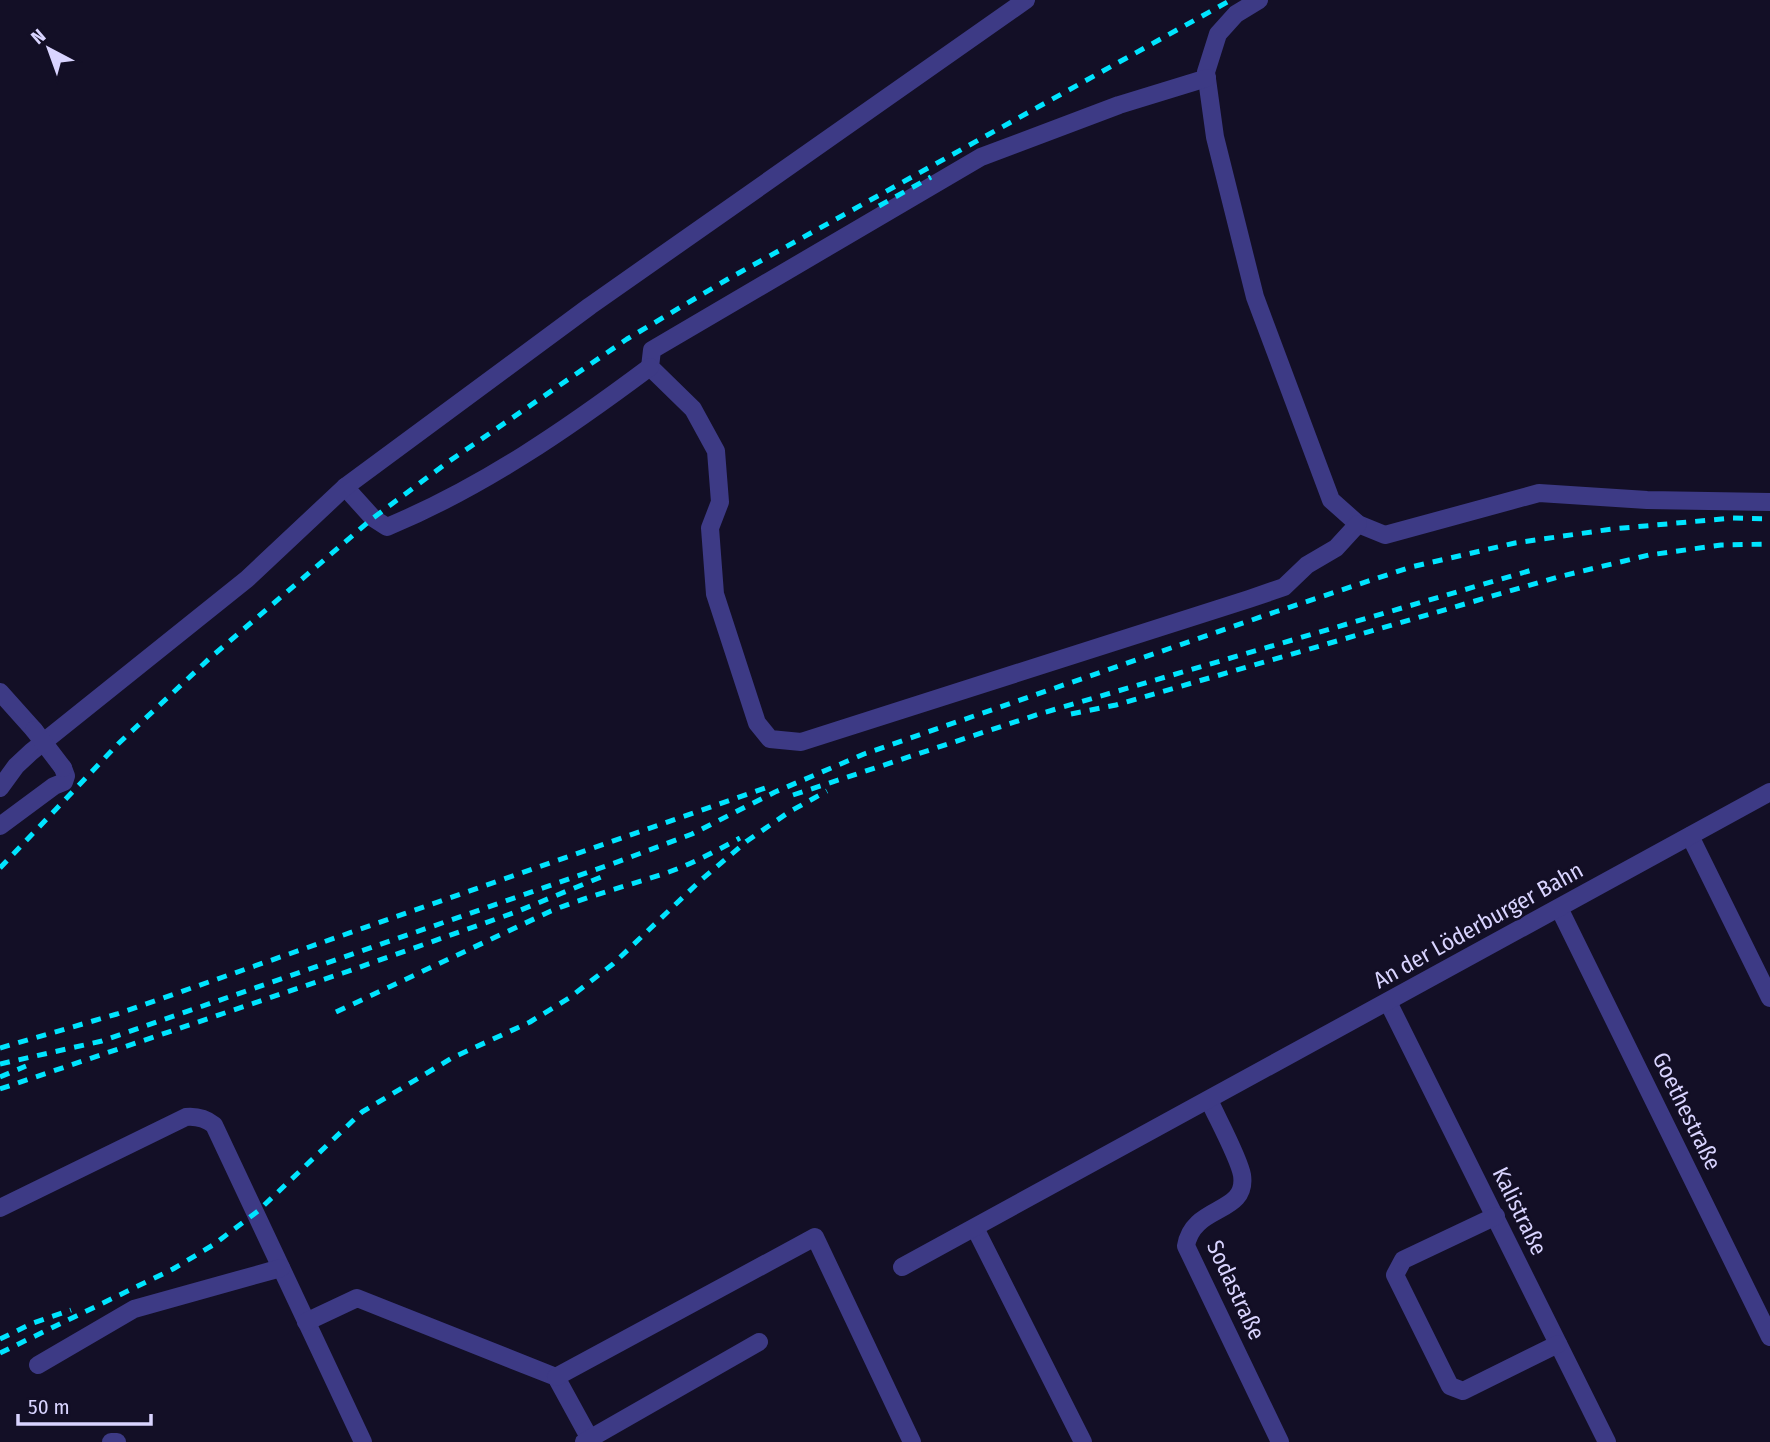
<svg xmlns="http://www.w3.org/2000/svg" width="1770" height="1442" font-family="'Fira Sans Condensed',sans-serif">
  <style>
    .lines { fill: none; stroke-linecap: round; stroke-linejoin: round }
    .minor { stroke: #3d3a85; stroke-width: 18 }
    .rail { stroke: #00e5ff; stroke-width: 5; stroke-dasharray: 10 9; stroke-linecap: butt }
    .minor-bridge { stroke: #3d3a85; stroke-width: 18 }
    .labels { text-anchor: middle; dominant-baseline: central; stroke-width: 5; stroke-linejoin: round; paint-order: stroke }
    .street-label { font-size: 23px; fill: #d9d4ff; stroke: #130f26 }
  </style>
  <rect width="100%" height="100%" fill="#130f26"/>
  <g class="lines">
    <g class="minor">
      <path d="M 1259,0 L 1236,14 L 1218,34 L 1206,72 L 1215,137 L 1255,297 L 1331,500 L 1358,524 L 1385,535 L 1539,493 L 1647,500 L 1770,502"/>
      <path d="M 1207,78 L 1119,105 L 981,157 L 652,350 L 650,367 L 693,409 L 716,451 L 720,502 L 710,528 L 715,594 L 757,723 L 770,739 L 801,742 L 1249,599 L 1284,587 L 1307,565 L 1336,548 L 1358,524"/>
      <path d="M 345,487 L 373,518 L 387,527 C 483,487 567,429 650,367"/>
      <path d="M 0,692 L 34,730"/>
      <path d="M 0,788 L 16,766 L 31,752 L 247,579 L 345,487 L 590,306 L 1026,0"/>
      <path d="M 0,826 L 54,786 L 64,782 L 66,776 L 63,768"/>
      <path d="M 1690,836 L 1770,998"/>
      <path d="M 1559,908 L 1770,1337"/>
      <path d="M 1388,1002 L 1607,1442"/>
      <path d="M 1209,1100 C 1217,1118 1239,1158 1242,1175 C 1248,1215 1193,1204 1186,1246 L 1280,1442"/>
      <path d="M 0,1208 L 186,1117 C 197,1116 205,1118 214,1125 L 363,1442"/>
      <path d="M 1496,1216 L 1403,1260 L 1395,1275 L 1450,1386 L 1463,1391 L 1558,1344"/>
      <path d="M 975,1228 L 1083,1442"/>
      <path d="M 902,1267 L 1770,792"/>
      <path d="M 306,1322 L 357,1298 L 556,1377 L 590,1439"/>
      <path d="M 38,1365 L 134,1309 L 281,1268"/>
      <path d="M 556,1377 L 815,1237 L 912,1442"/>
      <path d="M 111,1442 L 117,1442"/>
      <path d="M 584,1442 L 759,1342"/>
    </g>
    <g class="rail">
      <path d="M 879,206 L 931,177"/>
      <path d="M 1071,714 L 1116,705 L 1558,577 L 1649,555 L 1721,545 L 1770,544"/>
      <path d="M 793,795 L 1039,714 L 1532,570"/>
      <path d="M 0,868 L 118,744 L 210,658 L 373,518 L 448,462 L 627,339 L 728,279 L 1231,0"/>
      <path d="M 336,1012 L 551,911 C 588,896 627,886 666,873 C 692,864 716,851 740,838"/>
      <path d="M 0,1048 L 117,1014 L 765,788"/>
      <path d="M 0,1064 L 102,1041 L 612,864 L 692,834 L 775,792 L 864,754 L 1275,612 L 1411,567 L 1515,543 L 1612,529 L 1732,518 L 1770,519"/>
      <path d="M 0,1077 L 26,1066"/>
      <path d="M 0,1089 L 343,973 L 516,912 L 606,875"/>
      <path d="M 0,1339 L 33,1323 L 71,1310"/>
      <path d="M 0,1353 L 173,1269 L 213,1245 L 258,1211 L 362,1112 L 452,1058 L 530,1022 L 569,998 L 613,964 L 701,880 L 747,841 L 789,812 L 827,791"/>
    </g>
    <path class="minor-bridge" d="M 34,730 L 63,768"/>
  </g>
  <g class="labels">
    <g class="street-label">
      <text transform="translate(1478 925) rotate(-29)">An der Löderburger Bahn</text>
      <text transform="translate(1687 1111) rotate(64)">Goethestraße</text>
      <text transform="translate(1520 1211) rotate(64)">Kalistraße</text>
      <text transform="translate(1236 1290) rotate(65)">Sodastraße</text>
    </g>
  </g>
  <g transform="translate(49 49) rotate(319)" stroke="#130f26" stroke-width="5" paint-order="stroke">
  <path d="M0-5L12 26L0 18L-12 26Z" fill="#d9d4ff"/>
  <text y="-10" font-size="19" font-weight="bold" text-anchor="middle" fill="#d9d4ff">N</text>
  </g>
  <path d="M18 1414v10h133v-10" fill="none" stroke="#d9d4ff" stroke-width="3.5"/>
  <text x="28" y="1414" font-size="21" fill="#d9d4ff" stroke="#130f26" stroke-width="5" paint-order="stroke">50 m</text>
</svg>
